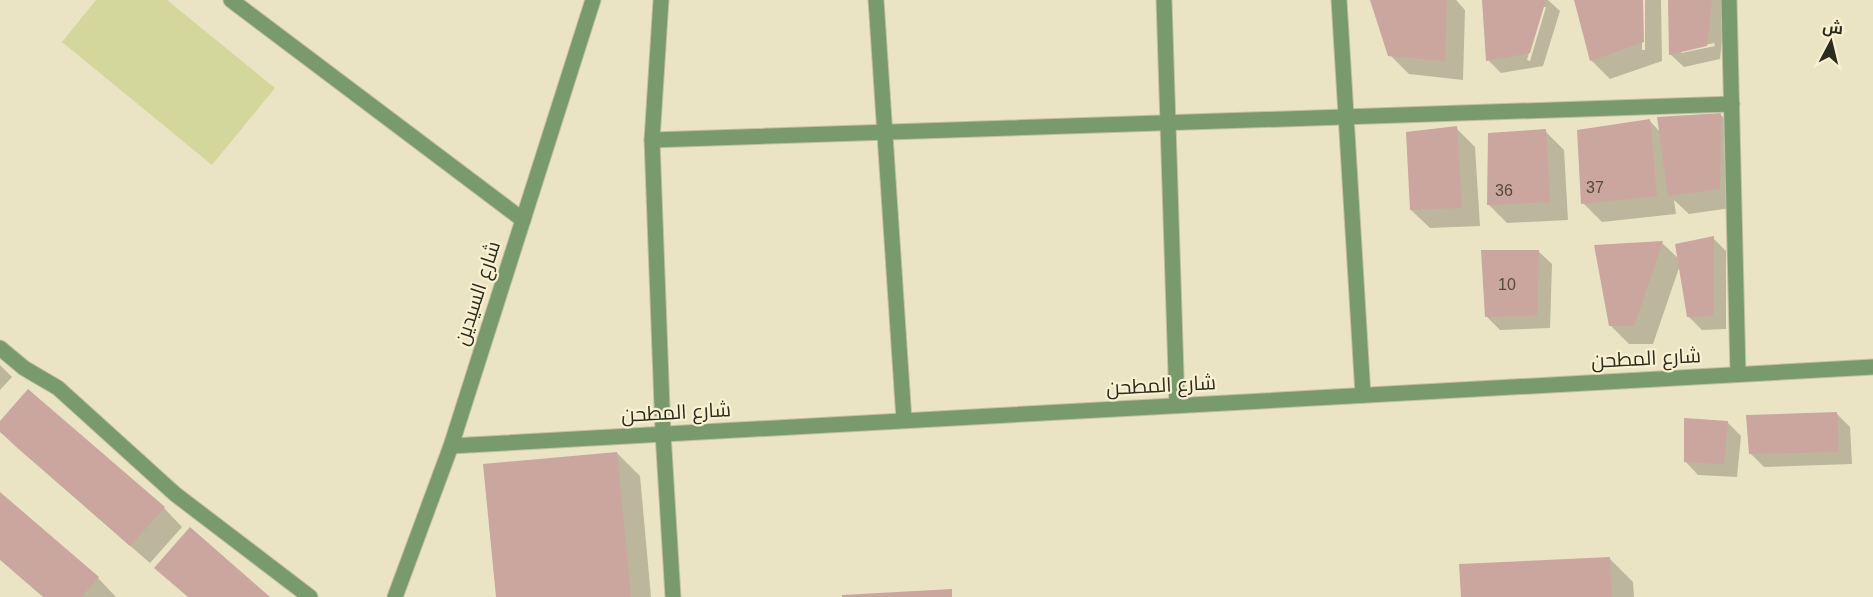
<svg xmlns="http://www.w3.org/2000/svg" width="1873" height="597" font-family="Arial,Cairo,sans-serif">
  <style>
    .green { fill: #d3d79b }
    .shadow { fill: #0003; fill-rule: evenodd }
    .building { fill: #caa69f }
    .lines { fill: none; stroke-linecap: round; stroke-linejoin: round }
    .minor-casing { stroke: #c5bfa3; stroke-width: 17 }
    .minor { stroke: #799a6d; stroke-width: 15 }
    .labels { text-anchor: middle; dominant-baseline: central; stroke-width: 4.5; stroke-linejoin: round; paint-order: stroke }
    .number-label { font-size: 16px; fill: #544a3f }
    .street-label { font-size: 20px; fill: #2d2b1f; stroke: #f8f1d1 }
  </style>
  <rect width="100%" height="100%" fill="#ebe4c4"/>
  <path class="green" d="M 96,0 L 167,0 L 275,88 L 212,165 L 62,42 Z"/>
  <g class="shadow">
    <path d="M 1372,0 L 1456,0 L 1465,10 L 1463,80 L 1409,74 L 1390,55 Z"/>
    <path d="M 1483,0 L 1548,0 L 1560,11 L 1543,66 L 1501,73 L 1488,60 ZM 1542,7 L 1546,7 L 1530,61 L 1527,60 Z"/>
    <path d="M 1575,0 L 1642,0 L 1642,50 L 1645,50 L 1645,0 L 1661,0 L 1662,61 L 1610,79 L 1591,60 Z"/>
    <path d="M 1670,0 L 1726,0 L 1720,59 L 1684,67 L 1670,54 ZM 1714,43 L 1715,46 L 1681,53 L 1681,50 Z"/>
    <path d="M 1721,115 L 1740,134 L 1738,207 L 1689,214 L 1674,200 L 1676,214 L 1602,222 L 1583,203 L 1649,120 L 1660,132 Z"/>
    <path d="M 1456,128 L 1475,147 L 1480,226 L 1430,228 L 1411,210 Z"/>
    <path d="M 1545,131 L 1564,150 L 1568,220 L 1507,223 L 1488,204 Z"/>
    <path d="M 1713,238 L 1726,251 L 1726,329 L 1702,330 L 1688,316 L 1680,265 L 1653,344 L 1629,344 L 1610,325 L 1662,243 L 1679,259 Z"/>
    <path d="M 1538,251 L 1552,264 L 1550,328 L 1500,330 L 1487,317 Z"/>
    <path d="M 0,365 L 12,377 L 0,390 Z"/>
    <path d="M 1837,414 L 1850,427 L 1852,464 L 1764,467 L 1750,453 Z"/>
    <path d="M 1727,422 L 1741,436 L 1737,477 L 1698,475 L 1685,461 Z"/>
    <path d="M 0,423 L 164,508 L 182,527 L 150,563 L 15,446 L 0,431 Z"/>
    <path d="M 617,453 L 640,476 L 651,597 L 497,597 Z"/>
    <path d="M 0,493 L 98,578 L 116,597 L 43,597 L 0,560 Z"/>
    <path d="M 1610,559 L 1633,582 L 1634,597 L 1462,597 Z"/>
  </g>
  <g class="building">
    <path d="M 1370,0 L 1447,0 L 1445,61 L 1388,56 Z"/>
    <path d="M 1482,0 L 1546,0 L 1530,53 L 1486,61 Z"/>
    <path d="M 1574,0 L 1643,0 L 1644,42 L 1590,61 Z"/>
    <path d="M 1668,0 L 1712,0 L 1707,46 L 1669,55 Z"/>
    <path d="M 1721,113 L 1720,189 L 1668,196 L 1657,117 Z"/>
    <path d="M 1650,119 L 1657,196 L 1581,204 L 1577,130 Z"/>
    <path d="M 1457,126 L 1462,208 L 1410,210 L 1406,132 Z"/>
    <path d="M 1546,129 L 1550,202 L 1487,205 L 1488,133 Z"/>
    <path d="M 1714,236 L 1713,316 L 1687,317 L 1675,244 Z"/>
    <path d="M 1663,241 L 1634,326 L 1609,326 L 1594,245 Z"/>
    <path d="M 1481,250 L 1539,250 L 1537,315 L 1485,317 Z"/>
    <path d="M 28,389 L 165,507 L 130,546 L 0,432 L 0,421 Z"/>
    <path d="M 1837,412 L 1839,452 L 1749,454 L 1746,415 Z"/>
    <path d="M 1684,418 L 1728,421 L 1724,464 L 1684,462 Z"/>
    <path d="M 617,452 L 631,597 L 496,597 L 483,464 Z"/>
    <path d="M 0,492 L 99,577 L 81,597 L 44,597 L 0,559 Z"/>
    <path d="M 190,527 L 270,597 L 188,597 L 154,568 Z"/>
    <path d="M 1610,557 L 1612,597 L 1461,597 L 1459,564 Z"/>
    <path d="M 952,589 L 952,597 L 842,597 L 842,595 Z"/>
  </g>
  <g class="lines">
    <defs>
      <g id="minor">
        <path d="M 231,0 L 523,220"/>
        <path d="M 661,0 L 652,140 L 663,433 L 673,597"/>
        <path d="M 876,0 L 904,420"/>
        <path d="M 1164,0 L 1177,405"/>
        <path d="M 1339,0 L 1363,395"/>
        <path d="M 1729,0 L 1738,374"/>
        <path d="M 652,140 L 1732,104"/>
        <path d="M 0,348 L 24,368 L 58,388 L 175,494 L 310,597"/>
        <path d="M 451,446 L 1873,367"/>
        <path d="M 395,597 L 451,446 L 593,0"/>
      </g>
    </defs>
    <use href="#minor" class="minor-casing"/>
    <use href="#minor" class="minor"/>
  </g>
  <g class="labels">
    <g class="number-label">
      <text x="1595" y="187">37</text>
      <text x="1504" y="190">36</text>
      <text x="1507" y="284">10</text>
    </g>
    <g class="street-label">
      <text transform="translate(477 293) rotate(-72)">شارع السيدين</text>
      <text transform="translate(1646 358) rotate(-3)">شارع المطحن</text>
      <text transform="translate(1161 385) rotate(-3)">شارع المطحن</text>
      <text transform="translate(676 412) rotate(-3)">شارع المطحن</text>
    </g>
  </g>
  <g transform="translate(1831 42) rotate(7)" stroke="#f8f1d1" stroke-width="4.5" paint-order="stroke">
  <path d="M0-4.5L10 22L0 15L-10 22Z" fill="#2d2b1f"/>
  <text y="-9" font-size="16" font-weight="bold" text-anchor="middle" fill="#2d2b1f">ش</text>
  </g>
</svg>
